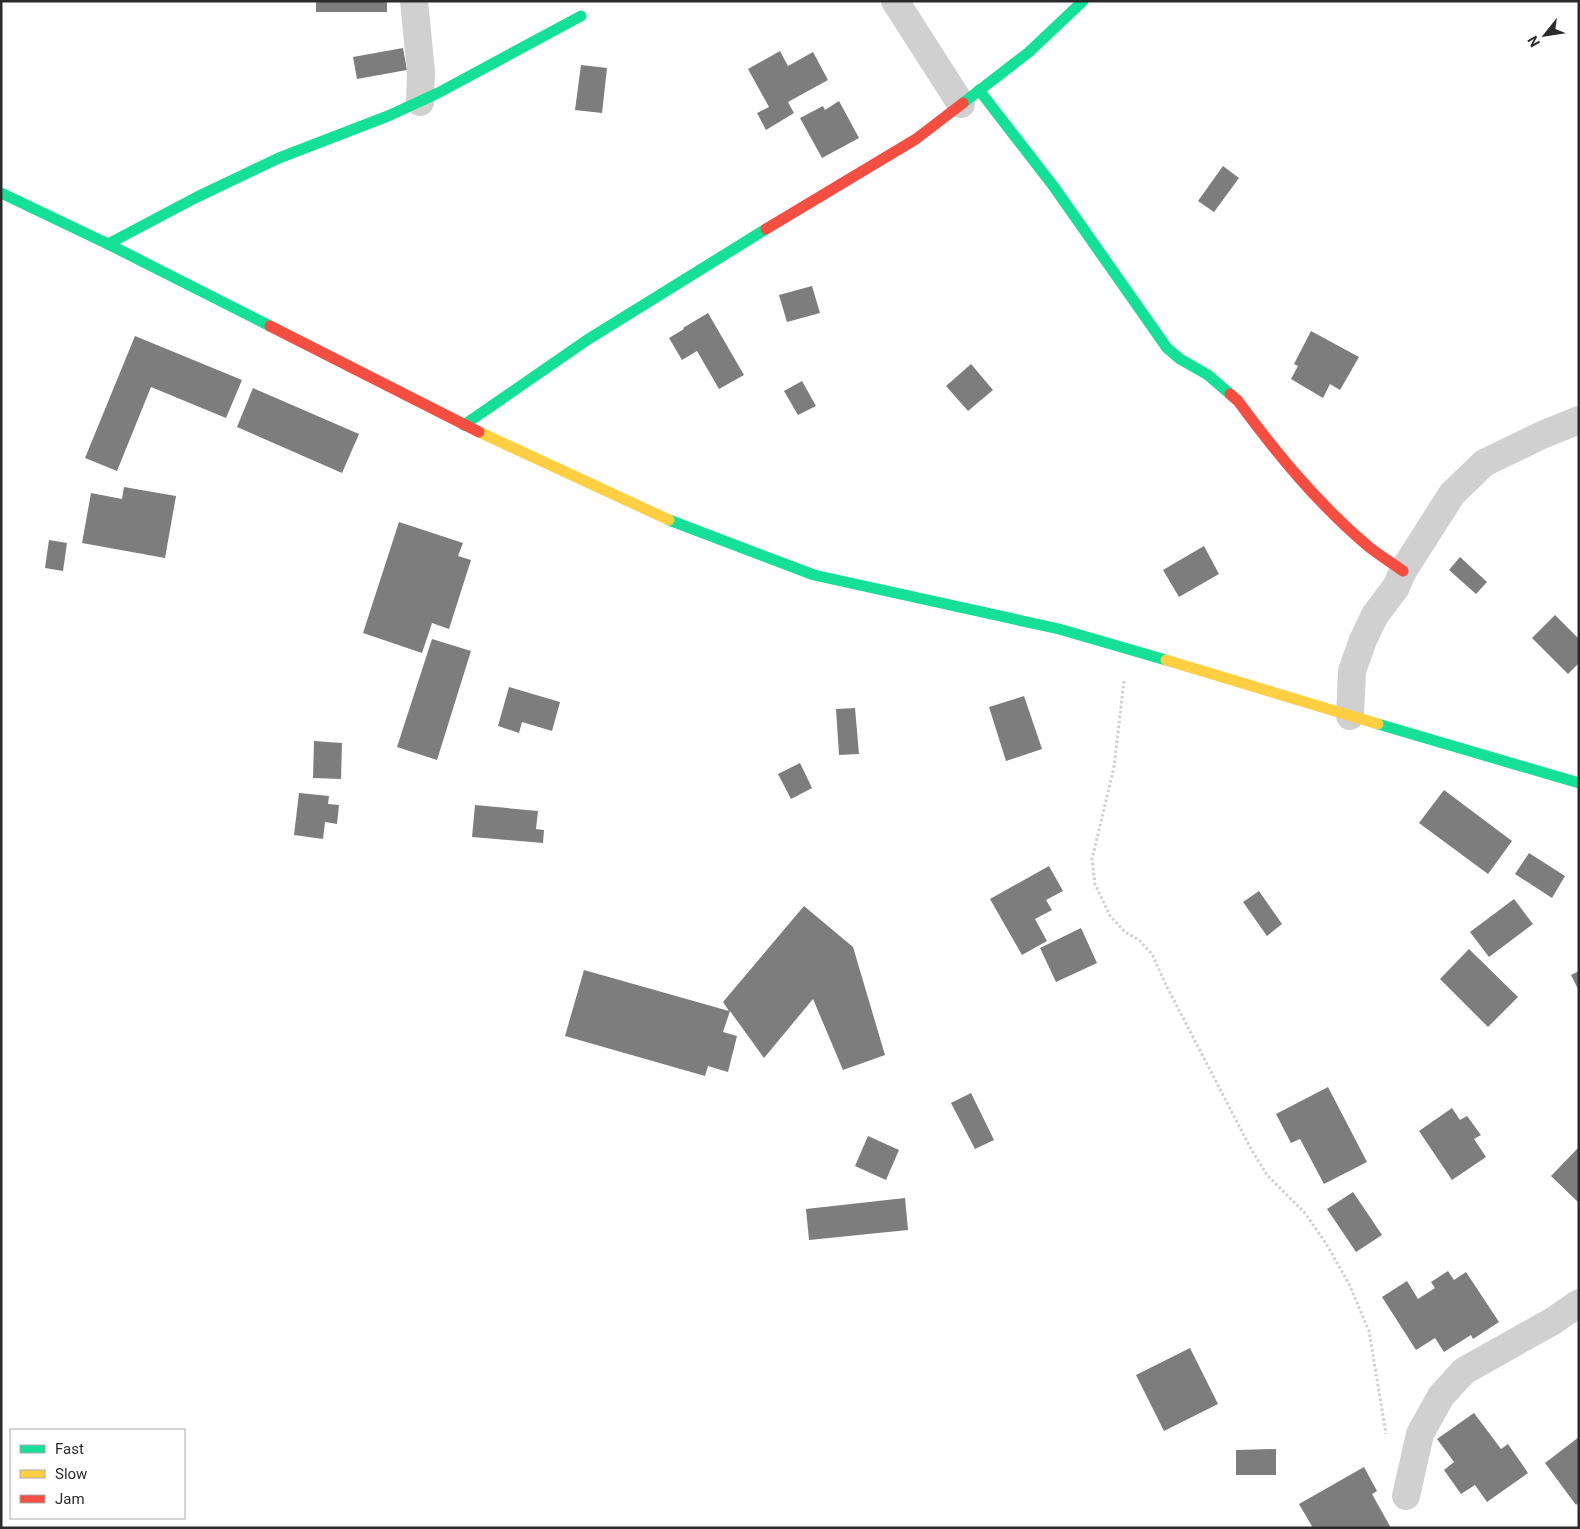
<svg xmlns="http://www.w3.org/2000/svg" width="1580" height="1529" font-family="Roboto,sans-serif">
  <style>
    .building { fill: #7d7d7d }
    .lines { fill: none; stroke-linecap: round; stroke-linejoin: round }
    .path { stroke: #d0d0d0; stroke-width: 3; stroke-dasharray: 2.5 2.5; stroke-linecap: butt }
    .street { stroke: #d0d0d0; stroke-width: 28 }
    .fast { stroke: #16e098; stroke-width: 11 }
    .slow { stroke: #ffcf43; stroke-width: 11 }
    .jam { stroke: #f24e42; stroke-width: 11 }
  </style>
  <rect width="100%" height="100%" fill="#fff"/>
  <g class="building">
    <rect x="316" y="1" width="71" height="11"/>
    <path d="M 403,48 L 407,70 L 357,79 L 353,57 Z"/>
    <path d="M 780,51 L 788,66 L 813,52 L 828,80 L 788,102 L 794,113 L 766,130 L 757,113 L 769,107 L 748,69 Z"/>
    <path d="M 581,65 L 607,68 L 602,113 L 575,110 Z"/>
    <path d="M 839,101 L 859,138 L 822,158 L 800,118 L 823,106 L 825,110 Z"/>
    <path d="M 1223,166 L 1239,178 L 1214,212 L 1198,201 Z"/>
    <path d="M 812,286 L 820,313 L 787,322 L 779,295 Z"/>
    <path d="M 708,313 L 744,375 L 719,389 L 697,351 L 682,360 L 669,338 L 684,329 L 683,328 Z"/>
    <path d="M 1311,331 L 1359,357 L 1340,390 L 1330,384 L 1323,398 L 1291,379 L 1298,366 L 1294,364 Z"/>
    <path d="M 135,336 L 242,380 L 226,418 L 151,387 L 117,471 L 85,458 Z"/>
    <path d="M 971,364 L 993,390 L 968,411 L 946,386 Z"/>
    <path d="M 802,381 L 816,406 L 798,415 L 784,391 Z"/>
    <path d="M 253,388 L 359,434 L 342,473 L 237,427 Z"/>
    <path d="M 124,487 L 176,496 L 165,558 L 82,543 L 91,493 L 122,499 Z"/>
    <path d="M 399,522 L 463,543 L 458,556 L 471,560 L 449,629 L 432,623 L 422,653 L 363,633 Z"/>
    <path d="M 49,540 L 67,543 L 63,571 L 45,568 Z"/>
    <path d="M 1204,546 L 1219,574 L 1179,597 L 1163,570 Z"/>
    <path d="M 1460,557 L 1487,582 L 1476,594 L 1449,570 Z"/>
    <path d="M 1555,615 L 1579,639 L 1579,663 L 1568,674 L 1532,638 Z"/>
    <path d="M 432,639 L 471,651 L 437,760 L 397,747 Z"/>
    <path d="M 509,687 L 560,702 L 552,731 L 522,722 L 519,733 L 498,726 Z"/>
    <path d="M 1024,696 L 1042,749 L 1006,761 L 989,707 Z"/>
    <path d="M 855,708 L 859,754 L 839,755 L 836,709 Z"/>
    <path d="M 314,741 L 342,743 L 341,779 L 313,778 Z"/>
    <path d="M 800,763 L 812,788 L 791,799 L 778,774 Z"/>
    <path d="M 1444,790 L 1512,841 L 1488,874 L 1419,823 Z"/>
    <path d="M 299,793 L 329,796 L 328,804 L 339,805 L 337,824 L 325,822 L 323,839 L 294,835 Z"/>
    <path d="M 475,805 L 538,811 L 536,829 L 544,830 L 543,843 L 472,837 Z"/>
    <path d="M 1529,853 L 1565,876 L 1552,898 L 1515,874 Z"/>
    <path d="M 1049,866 L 1063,891 L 1046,900 L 1052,910 L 1035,919 L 1047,941 L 1022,955 L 990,899 Z"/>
    <path d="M 1259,891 L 1282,924 L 1267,936 L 1243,902 Z"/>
    <path d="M 1514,899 L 1533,924 L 1489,957 L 1470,932 Z"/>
    <path d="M 804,906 L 853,947 L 885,1055 L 843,1070 L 813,999 L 764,1058 L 730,1011 L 723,1032 L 737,1036 L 728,1072 L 708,1066 L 705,1076 L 565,1036 L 584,970 L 729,1011 L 723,1002 Z"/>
    <path d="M 1081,928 L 1097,963 L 1056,982 L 1040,948 Z"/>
    <path d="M 1469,949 L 1518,997 L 1488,1027 L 1440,979 Z"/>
    <path d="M 1579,971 L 1579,991 L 1571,975 Z"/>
    <path d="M 1328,1087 L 1367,1162 L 1324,1184 L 1300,1139 L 1291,1143 L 1276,1114 Z"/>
    <path d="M 971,1093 L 994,1140 L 975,1149 L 951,1103 Z"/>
    <path d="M 1452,1108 L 1460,1120 L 1467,1116 L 1481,1135 L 1474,1139 L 1486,1157 L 1452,1180 L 1419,1131 Z"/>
    <path d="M 868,1136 L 899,1150 L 886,1180 L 855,1166 Z"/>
    <path d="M 1579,1147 L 1579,1203 L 1551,1176 Z"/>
    <path d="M 1353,1192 L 1382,1235 L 1356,1252 L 1327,1209 Z"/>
    <path d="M 905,1198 L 908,1230 L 809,1240 L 806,1209 Z"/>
    <path d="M 1448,1271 L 1454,1280 L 1466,1272 L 1499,1322 L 1473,1339 L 1471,1335 L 1444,1352 L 1435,1338 L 1416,1350 L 1382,1297 L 1407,1281 L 1418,1299 L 1435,1288 L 1431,1282 Z"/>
    <path d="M 1190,1348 L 1218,1404 L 1164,1431 L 1136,1375 Z"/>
    <path d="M 1474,1413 L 1501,1449 L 1508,1444 L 1528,1473 L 1487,1502 L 1475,1485 L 1461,1494 L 1444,1470 L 1454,1462 L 1437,1439 Z"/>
    <path d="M 1579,1437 L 1579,1502 L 1576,1505 L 1545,1463 Z"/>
    <path d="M 1276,1449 L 1276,1475 L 1236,1475 L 1236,1450 Z"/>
    <path d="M 1364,1467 L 1377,1491 L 1372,1494 L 1391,1528 L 1313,1528 L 1299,1504 Z"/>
  </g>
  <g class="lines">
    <path class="path" d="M 1124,681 L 1114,767 L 1092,859 L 1095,884 L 1110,916 L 1125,932 L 1139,940 L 1152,954 L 1166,985 L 1250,1147 L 1267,1175 L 1305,1213 L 1327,1245 L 1349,1284 L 1369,1331 L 1386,1434"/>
    <g class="street">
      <path d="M 414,1 L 421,72 L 420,102"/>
      <path d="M 895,1 L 961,104"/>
      <path d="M 1350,716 L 1352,671 L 1363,640 L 1375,615 L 1396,587 L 1403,571 L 1452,494 L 1484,463 L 1542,435 L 1579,420"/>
      <path d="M 1406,1496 L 1420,1434 L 1441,1396 L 1464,1371 L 1553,1321 L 1579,1303"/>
    </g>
    <g class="fast">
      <path d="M 979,90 L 1054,187 L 1167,348 L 1180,359 L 1208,375 L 1230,394"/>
      <path d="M 963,103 L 1029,52 L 1083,1"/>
      <path d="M 1,193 L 108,244 L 270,326"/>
      <path d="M 108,244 L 197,197 L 279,158 L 388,116 L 438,93 L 581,16"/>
      <path d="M 464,425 L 587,340 L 766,229"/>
      <path d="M 669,520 L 814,575 L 1059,629 L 1166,660"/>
      <path d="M 1378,724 L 1579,783"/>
    </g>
    <g class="slow">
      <path d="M 479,432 L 669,520"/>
      <path d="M 1166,660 L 1378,724"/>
    </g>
    <g class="jam">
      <path d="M 766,229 L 916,139 L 963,103"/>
      <path d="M 270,326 L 479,432"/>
      <path d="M 1230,394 L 1238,401 C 1277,454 1318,504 1369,547 C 1379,555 1392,563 1403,571"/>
    </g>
  </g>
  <rect width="1580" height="1529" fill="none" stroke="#2b2b2b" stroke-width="5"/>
  <rect x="10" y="1429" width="175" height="90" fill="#ffffff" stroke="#aaaaaa"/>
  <rect x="20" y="1445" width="25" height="8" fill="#16e098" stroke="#aaaaaa"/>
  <text x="55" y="1454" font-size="15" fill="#2b2b2b">Fast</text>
  <rect x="20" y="1470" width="25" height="8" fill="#ffcf43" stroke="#aaaaaa"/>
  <text x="55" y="1479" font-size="15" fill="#2b2b2b">Slow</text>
  <rect x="20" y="1495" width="25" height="8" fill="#f24e42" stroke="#aaaaaa"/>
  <text x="55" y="1504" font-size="15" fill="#2b2b2b">Jam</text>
  <g transform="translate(1545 35) rotate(240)" stroke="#ffffff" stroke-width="4" paint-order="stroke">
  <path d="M0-4L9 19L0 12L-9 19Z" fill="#2b2b2b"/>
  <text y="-8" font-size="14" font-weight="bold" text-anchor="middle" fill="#2b2b2b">N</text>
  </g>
</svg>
